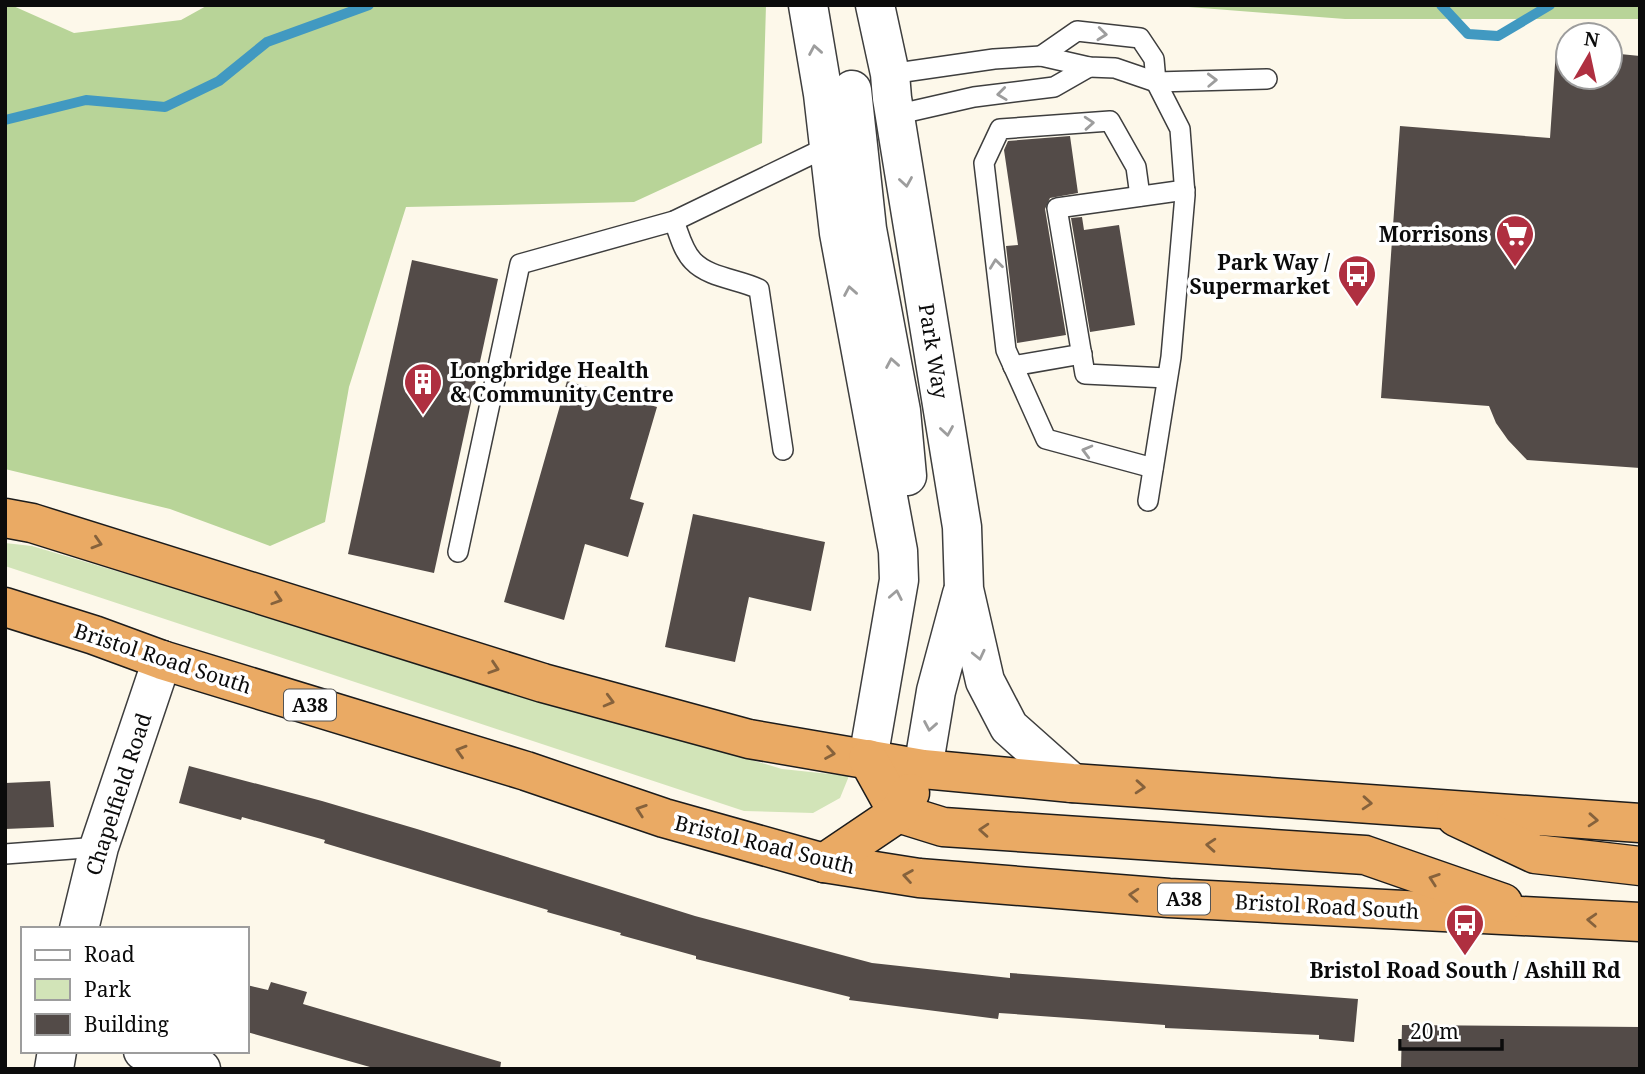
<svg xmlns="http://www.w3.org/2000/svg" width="1645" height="1074" font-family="'Noto Serif',serif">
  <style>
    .green { fill: #d2e4b8 }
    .forest { fill: #b8d498 }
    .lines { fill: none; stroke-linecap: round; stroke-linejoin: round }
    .stream { stroke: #4199c1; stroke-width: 10 }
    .building { fill: #534b48 }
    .service-casing { stroke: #3e3e3e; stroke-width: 22 }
    .minor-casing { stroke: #3e3e3e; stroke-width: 41 }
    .trunk-casing { stroke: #1c1c1c; stroke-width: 41 }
    .service { stroke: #fff; stroke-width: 19 }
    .minor { stroke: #fff; stroke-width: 38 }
    .trunk { stroke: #eaaa64; stroke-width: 38 }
    .oneway { stroke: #9d9d9d }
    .oneway2 { stroke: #86623c }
    .labels { text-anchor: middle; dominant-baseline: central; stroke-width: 7; stroke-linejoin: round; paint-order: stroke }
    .shield { fill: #fff; stroke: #545454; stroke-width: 2 }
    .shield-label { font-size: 19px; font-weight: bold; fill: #0b0b0b }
    .poi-label { font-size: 21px; font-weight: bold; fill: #0b0b0b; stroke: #fff; text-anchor: end }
    .street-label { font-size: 21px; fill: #0b0b0b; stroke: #fff }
  </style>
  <rect width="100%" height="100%" fill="#fdf8ea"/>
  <path class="green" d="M 5,543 L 32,546 L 782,769 L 849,776 L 840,798 L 813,813 L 744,811 L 5,566 Z"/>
  <g class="forest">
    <path d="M 5,5 L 11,5 L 74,33 L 181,20 L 208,5 L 766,5 L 762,143 L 634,202 L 406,207 L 349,387 L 325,522 L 270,546 L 170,509 L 5,469 Z"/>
    <path d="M 1163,5 L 1640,5 L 1640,19 L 1345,19 Z"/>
  </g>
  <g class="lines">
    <g class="stream">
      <path d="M 1441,5 L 1468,34 L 1498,36 L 1550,5"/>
      <path d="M 5,120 L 86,100 L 165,107 L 219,81 L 267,42 L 369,5"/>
    </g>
  </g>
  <g class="building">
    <path d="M 1556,50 L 1568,50 L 1568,77 L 1610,77 L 1610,53 L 1640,56 L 1640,468 L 1527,460 L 1508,440 L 1496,423 L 1489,406 L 1381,398 L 1400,126 L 1550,138 Z"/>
    <path d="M 1070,136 L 1078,193 L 1050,198 L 1045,209 L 1066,335 L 1017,343 L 1006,246 L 1018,245 L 1004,150 L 1008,141 Z"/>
    <path d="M 1082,217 L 1084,230 L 1119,225 L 1135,325 L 1090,332 L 1071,218 Z"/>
    <path d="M 412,260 L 498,279 L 434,573 L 348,554 Z"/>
    <path d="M 567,381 L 657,407 L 630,499 L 644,503 L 628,557 L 585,544 L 564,620 L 504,602 Z"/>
    <path d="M 693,514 L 825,542 L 811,611 L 749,597 L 735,662 L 665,647 Z"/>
    <path d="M 189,766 L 322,801 L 417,829 L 695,916 L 872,963 L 1010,978 L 1010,973 L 1358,999 L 1354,1042 L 1319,1039 L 1319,1035 L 1165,1028 L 1165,1025 L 999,1013 L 998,1019 L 849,1000 L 850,997 L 696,959 L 696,956 L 620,935 L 621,933 L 547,912 L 548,910 L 324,843 L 325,840 L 242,817 L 241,820 L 179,803 Z"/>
    <path d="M 50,781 L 54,827 L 5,829 L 5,783 Z"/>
    <path d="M 271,982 L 307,992 L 303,1004 L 501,1062 L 500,1069 L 377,1069 L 247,1032 L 247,985 L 268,990 Z"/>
    <path d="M 1402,1025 L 1640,1027 L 1640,1069 L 1401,1069 Z"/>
  </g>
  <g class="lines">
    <defs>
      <g id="service">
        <path d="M 1041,56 L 1077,31 L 1140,38 L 1154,59 L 1156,82 L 1180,129 L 1185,195 L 1171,357 L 1148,501"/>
        <path d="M 890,74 L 994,59 L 1041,56 L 1089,67 L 1115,68 L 1156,82 L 1267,79"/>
        <path d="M 895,115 L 974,97 L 1054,87 L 1089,67"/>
        <path d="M 1140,196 L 1136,167 L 1110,121 L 1000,129 L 984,163 L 1006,350 L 1046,439 L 1153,468"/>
        <path d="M 674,221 C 679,234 683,251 693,261 C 709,278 739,279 759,289 L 783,450"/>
        <path d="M 1013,366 L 1082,354"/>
        <path d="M 1167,378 L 1085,374 L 1057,208 L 1185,190"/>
        <path d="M 458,552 L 520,264 L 674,221 L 829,146"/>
        <path d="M 5,854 L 99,847"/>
      </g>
      <g id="minor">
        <path d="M 808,5 L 823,94 L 839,233 L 898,551 L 899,580 L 868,759"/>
        <path d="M 875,5 L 890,74 L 892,98 L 962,527 L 964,589 L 985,681 L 1009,727 L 1072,783"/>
        <path d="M 852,90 L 867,229 L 901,411 L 907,476"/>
        <path d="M 923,769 L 936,691 L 962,594"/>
        <path d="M 79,929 L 99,847 L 162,660"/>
        <path d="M 143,1051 L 201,1069"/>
        <path d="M 54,1069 L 57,1051"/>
      </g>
      <g id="trunk">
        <path d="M 5,518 L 32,523 L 543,683 L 749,739 L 923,769 L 1072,783 L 1640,823"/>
        <path d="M 5,607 L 94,635 L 162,660 L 526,771 L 664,818 L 824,863 L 919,878 L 1169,898 L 1640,922"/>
        <path d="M 868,759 L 898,813 L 943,827 L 1365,855 L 1503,903"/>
        <path d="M 1456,817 L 1535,854 L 1640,866"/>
        <path d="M 824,863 L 898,813 L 910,793"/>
      </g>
    </defs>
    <use href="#service" class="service-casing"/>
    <use href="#minor" class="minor-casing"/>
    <use href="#trunk" class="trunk-casing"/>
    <use href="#service" class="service"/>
    <use href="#minor" class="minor"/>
    <use href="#trunk" class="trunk"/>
  </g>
  <defs><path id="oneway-chevron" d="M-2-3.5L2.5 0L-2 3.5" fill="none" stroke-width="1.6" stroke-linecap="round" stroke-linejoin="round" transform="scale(1.75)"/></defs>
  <g class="oneway">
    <use href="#oneway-chevron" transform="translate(1102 34) rotate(6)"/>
    <use href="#oneway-chevron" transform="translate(815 50) rotate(-100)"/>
    <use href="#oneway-chevron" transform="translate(1212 80) rotate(-2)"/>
    <use href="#oneway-chevron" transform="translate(1002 94) rotate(173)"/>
    <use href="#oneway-chevron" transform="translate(1089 123) rotate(-4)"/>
    <use href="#oneway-chevron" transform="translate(906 182) rotate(81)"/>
    <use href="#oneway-chevron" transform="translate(996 264) rotate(-97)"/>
    <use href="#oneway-chevron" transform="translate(850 291) rotate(-100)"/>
    <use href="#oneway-chevron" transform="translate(892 363) rotate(-100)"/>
    <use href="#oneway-chevron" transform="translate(947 431) rotate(81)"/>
    <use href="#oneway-chevron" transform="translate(1087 451) rotate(-165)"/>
    <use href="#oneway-chevron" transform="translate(896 595) rotate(-79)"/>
    <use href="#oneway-chevron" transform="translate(979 655) rotate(77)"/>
    <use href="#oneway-chevron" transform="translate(930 726) rotate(100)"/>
  </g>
  <g class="oneway2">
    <use href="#oneway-chevron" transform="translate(97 543) rotate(17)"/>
    <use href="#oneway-chevron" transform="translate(277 599) rotate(18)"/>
    <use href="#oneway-chevron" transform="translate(494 668) rotate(18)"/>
    <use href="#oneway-chevron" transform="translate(609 701) rotate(15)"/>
    <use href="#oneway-chevron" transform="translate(461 751) rotate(-163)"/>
    <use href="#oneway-chevron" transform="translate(830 753) rotate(10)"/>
    <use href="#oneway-chevron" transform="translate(1140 787) rotate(4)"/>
    <use href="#oneway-chevron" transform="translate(1367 803) rotate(4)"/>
    <use href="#oneway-chevron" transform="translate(641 810) rotate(-161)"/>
    <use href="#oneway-chevron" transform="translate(1593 820) rotate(4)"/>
    <use href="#oneway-chevron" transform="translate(984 830) rotate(-176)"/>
    <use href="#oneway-chevron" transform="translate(1211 845) rotate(-176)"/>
    <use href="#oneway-chevron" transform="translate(908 876) rotate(-171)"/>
    <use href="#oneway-chevron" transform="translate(1434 879) rotate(-161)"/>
    <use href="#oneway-chevron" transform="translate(1134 895) rotate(-176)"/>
    <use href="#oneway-chevron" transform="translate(1592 920) rotate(-177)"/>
  </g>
  <defs>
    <symbol id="supermarket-pin" viewBox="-11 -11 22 30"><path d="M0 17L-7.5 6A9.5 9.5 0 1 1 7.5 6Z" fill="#af2f40" stroke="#fff"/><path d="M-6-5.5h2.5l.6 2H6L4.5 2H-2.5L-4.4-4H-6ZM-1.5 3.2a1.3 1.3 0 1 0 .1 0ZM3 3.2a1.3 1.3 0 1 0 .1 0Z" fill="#fff"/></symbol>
    <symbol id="bus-pin" viewBox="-11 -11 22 30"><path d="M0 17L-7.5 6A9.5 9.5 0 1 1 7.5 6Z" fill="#af2f40" stroke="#fff"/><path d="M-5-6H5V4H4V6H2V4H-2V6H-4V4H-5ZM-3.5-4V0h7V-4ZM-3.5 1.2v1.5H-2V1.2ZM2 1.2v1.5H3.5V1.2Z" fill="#fff"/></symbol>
    <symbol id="building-pin" viewBox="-11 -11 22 30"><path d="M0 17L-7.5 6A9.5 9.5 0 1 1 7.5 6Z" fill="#af2f40" stroke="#fff"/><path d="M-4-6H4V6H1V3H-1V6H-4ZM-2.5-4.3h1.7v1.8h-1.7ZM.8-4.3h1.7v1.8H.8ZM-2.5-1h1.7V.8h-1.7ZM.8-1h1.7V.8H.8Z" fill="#fff"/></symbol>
  </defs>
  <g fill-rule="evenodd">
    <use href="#supermarket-pin" x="1493" y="212" width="44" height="60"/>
    <use href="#bus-pin" x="1335" y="252" width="44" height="60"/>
    <use href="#building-pin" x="401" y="360" width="44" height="60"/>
    <use href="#bus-pin" x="1443" y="901" width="44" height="60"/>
  </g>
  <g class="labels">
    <g class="shield">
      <rect x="284" y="689.5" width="52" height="31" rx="5"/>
      <rect x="1158" y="883.5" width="52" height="31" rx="5"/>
    </g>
    <g class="shield-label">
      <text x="310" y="705">A38</text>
      <text x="1184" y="899">A38</text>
    </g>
    <g class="poi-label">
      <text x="1488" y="234">Morrisons</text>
      <text x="1330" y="262">Park Way /<tspan x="1330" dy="24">Supermarket</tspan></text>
      <text x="450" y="370" text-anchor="start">Longbridge Health<tspan x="450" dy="24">&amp; Community Centre</tspan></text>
      <text x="1465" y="970" text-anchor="middle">Bristol Road South / Ashill Rd</text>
    </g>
    <g class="street-label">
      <text transform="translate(934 351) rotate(81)">Park Way</text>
      <text transform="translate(163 658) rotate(18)">Bristol Road South</text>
      <text transform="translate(118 794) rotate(-72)">Chapelfield Road</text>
      <text transform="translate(765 844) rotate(14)">Bristol Road South</text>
      <text transform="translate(1327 906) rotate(3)">Bristol Road South</text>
    </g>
  </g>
  <rect width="1645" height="1074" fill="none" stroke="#0b0b0b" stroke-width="14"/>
  <rect x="21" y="927" width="228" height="126" fill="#ffffff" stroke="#9d9d9d" stroke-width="2"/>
  <rect x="35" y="950" width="35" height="10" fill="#ffffff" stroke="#9d9d9d" stroke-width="2"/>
  <text x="84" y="962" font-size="21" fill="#0b0b0b">Road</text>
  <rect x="35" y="979" width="35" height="21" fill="#d2e4b8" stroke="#9d9d9d" stroke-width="2"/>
  <text x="84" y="997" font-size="21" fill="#0b0b0b">Park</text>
  <rect x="35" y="1014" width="35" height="21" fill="#534b48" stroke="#9d9d9d" stroke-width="2"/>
  <text x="84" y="1032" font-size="21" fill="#0b0b0b">Building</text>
  <g transform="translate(1589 56) rotate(9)"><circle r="33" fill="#ffffff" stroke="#9d9d9d" stroke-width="2"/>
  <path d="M0-5L12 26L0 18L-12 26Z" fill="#af2f40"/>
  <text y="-10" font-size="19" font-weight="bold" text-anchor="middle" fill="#0b0b0b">N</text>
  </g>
  <path d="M1400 1039v10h102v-10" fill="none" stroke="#0b0b0b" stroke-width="3.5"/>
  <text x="1410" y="1039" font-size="21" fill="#0b0b0b" stroke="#ffffff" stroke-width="5" paint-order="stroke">20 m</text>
</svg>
